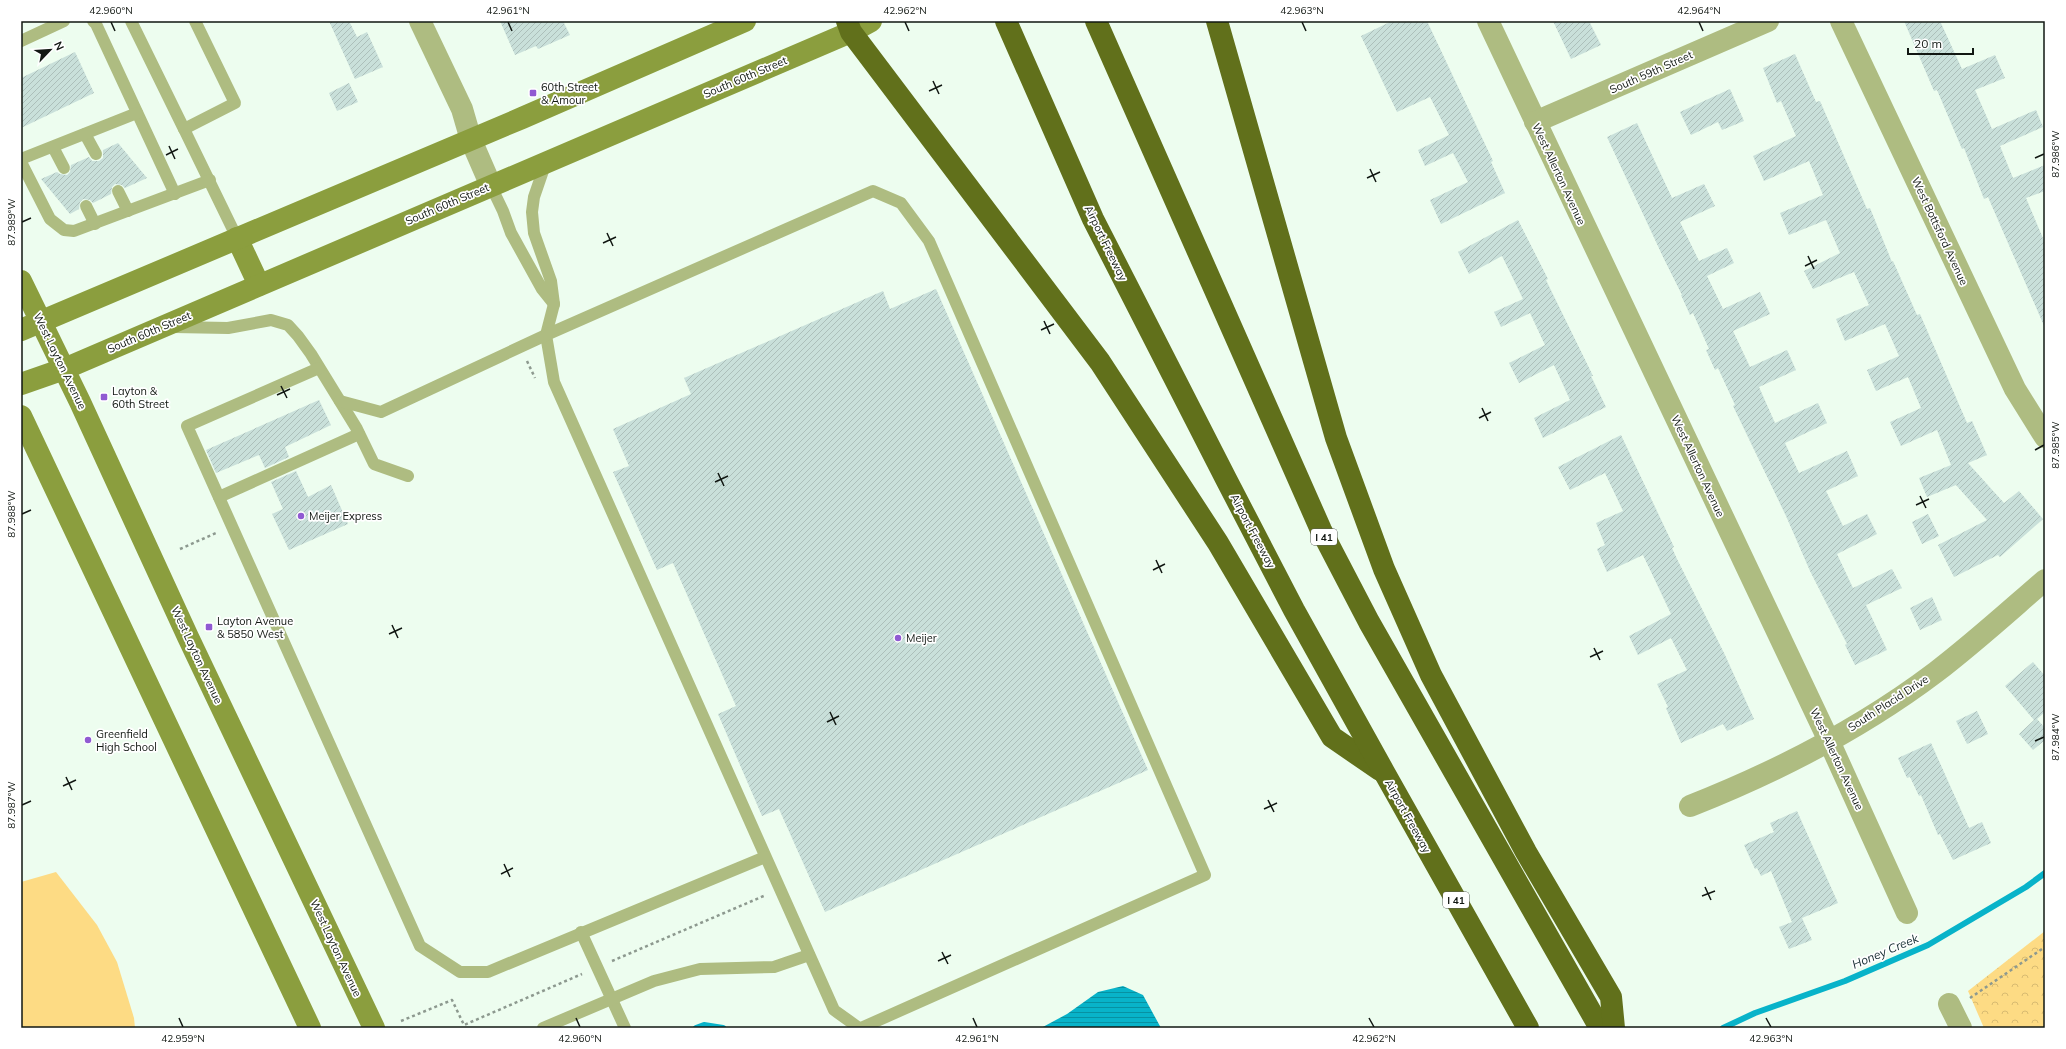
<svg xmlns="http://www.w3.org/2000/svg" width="2066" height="1049" font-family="Mulish,sans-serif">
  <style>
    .park { fill: url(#park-crowns) }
    .garden { fill: #fddb84 }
    .water { fill: url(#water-rules) }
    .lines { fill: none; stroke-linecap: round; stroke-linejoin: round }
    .stream { stroke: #08b3c9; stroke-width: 6 }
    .building { fill: url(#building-hatch) }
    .path { stroke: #8d998f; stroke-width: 2.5; stroke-dasharray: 3 3; stroke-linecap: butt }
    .lane { stroke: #aebc81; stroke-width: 12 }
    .street { stroke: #aebc81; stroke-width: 22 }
    .secondary { stroke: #8b9e3e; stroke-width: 22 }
    .highway { stroke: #61701b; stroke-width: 22 }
    .ticks { fill: none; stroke: #111712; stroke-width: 1.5 }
    .poi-dot { fill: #905ad2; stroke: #fff; stroke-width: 1.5 }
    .labels { text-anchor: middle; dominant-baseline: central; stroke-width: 3.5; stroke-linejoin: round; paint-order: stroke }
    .shield { fill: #fff; stroke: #585d59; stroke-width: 1 }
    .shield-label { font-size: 10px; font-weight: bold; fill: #111712 }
    .street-label { font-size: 11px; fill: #111712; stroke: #fff }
    .poi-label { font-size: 11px; fill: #111712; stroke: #fff; text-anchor: start }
    .water-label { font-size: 12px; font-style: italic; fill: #172e33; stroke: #fff }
    .neatline { fill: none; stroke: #111712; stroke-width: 1.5 }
    .ticks-label { font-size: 10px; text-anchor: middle; fill: #111712 }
  </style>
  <defs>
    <pattern id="park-crowns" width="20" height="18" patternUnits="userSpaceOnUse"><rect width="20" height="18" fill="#fddb84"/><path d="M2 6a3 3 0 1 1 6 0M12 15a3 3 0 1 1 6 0" fill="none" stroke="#d8bb71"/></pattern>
    <pattern id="water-rules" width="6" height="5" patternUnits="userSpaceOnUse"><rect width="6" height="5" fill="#08b3c9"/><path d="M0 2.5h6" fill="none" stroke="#0791a2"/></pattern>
    <pattern id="building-hatch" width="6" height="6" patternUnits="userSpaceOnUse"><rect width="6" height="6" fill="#c9e0da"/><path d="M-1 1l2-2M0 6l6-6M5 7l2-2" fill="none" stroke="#acbfba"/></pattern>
  </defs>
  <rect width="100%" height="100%" fill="#edfdef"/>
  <path class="park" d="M 2045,931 L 2045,1028 L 1984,1028 L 1968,991 Z"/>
  <path class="garden" d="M 56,872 L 97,925 L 117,962 L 134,1018 L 135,1028 L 21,1028 L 21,882 Z"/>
  <path class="water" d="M 1123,986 L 1143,995 L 1161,1028 L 1041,1028 L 1067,1014 L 1098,992 Z"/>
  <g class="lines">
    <g class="stream">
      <path d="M 696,1028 L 704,1025 L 723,1028"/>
      <path d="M 1723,1028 L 1755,1013 L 1845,981 L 1928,945 L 2026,887 L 2045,873"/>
    </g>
  </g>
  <g class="building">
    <path d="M 329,21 L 349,21 L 357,37 L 367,32 L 383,67 L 355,79 Z"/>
    <path d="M 500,21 L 563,21 L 570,35 L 538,49 L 536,46 L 515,55 Z"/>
    <path d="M 1392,21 L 1427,21 L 1493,161 L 1491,162 L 1505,193 L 1441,224 L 1430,200 L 1468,182 L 1453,153 L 1425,166 L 1418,150 L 1449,135 L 1430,97 L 1397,112 L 1361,36 Z"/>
    <path d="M 1553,21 L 1589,21 L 1601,45 L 1571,59 Z"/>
    <path d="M 1904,21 L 1940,21 L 1962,69 L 1995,55 L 2005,78 L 1975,90 L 1992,129 L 2036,110 L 2043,127 L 2000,146 L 2013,178 L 2045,165 L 2045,191 L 2026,198 L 2045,243 L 2045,328 L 1988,197 L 1984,199 L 1964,148 L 1962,149 L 1937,90 L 1934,91 Z"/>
    <path d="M 75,52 L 94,93 L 21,128 L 21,78 Z"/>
    <path d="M 1795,54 L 1816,102 L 1820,101 L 1867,209 L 1870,208 L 1892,262 L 1893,261 L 1917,315 L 1920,314 L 1967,423 L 1972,421 L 1987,455 L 1968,463 L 2004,503 L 2019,491 L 2043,519 L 2000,557 L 1998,555 L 1954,577 L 1938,545 L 1987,520 L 1956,485 L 1927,497 L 1919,478 L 1951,465 L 1937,430 L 1901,446 L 1890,422 L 1921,408 L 1908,377 L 1876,391 L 1867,370 L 1899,356 L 1885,324 L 1845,341 L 1836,319 L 1869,305 L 1854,272 L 1813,289 L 1804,271 L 1840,253 L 1826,220 L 1789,235 L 1780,213 L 1823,195 L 1809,161 L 1764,181 L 1753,156 L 1796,136 L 1781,101 L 1777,103 L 1763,68 Z"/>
    <path d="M 349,83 L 358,102 L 337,111 L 329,93 Z"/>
    <path d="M 1730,89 L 1744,121 L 1722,130 L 1718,122 L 1691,135 L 1680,112 Z"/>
    <path d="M 1637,123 L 1672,198 L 1704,184 L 1715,206 L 1680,222 L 1699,261 L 1727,248 L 1734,263 L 1707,276 L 1723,309 L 1760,292 L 1770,314 L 1733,331 L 1750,367 L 1787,350 L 1796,370 L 1759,387 L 1775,423 L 1818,403 L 1827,423 L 1785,443 L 1799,473 L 1847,451 L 1858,476 L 1826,491 L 1843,526 L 1867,514 L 1877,534 L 1837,554 L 1853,588 L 1892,569 L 1902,588 L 1866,605 L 1887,650 L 1855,665 L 1845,645 L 1847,644 L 1810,571 L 1786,516 L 1733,406 L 1735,405 L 1718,368 L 1715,370 L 1706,350 L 1709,349 L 1693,313 L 1690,315 L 1681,295 L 1682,295 L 1664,259 L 1607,137 Z"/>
    <path d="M 118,143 L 147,178 L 125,188 L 122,185 L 115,184 L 112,187 L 111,194 L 93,203 L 90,200 L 83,199 L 80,202 L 79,209 L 70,214 L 41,179 L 57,172 L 60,174 L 67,175 L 70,172 L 71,165 L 89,157 L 92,161 L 99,161 L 103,158 L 103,150 Z"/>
    <path d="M 1518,220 L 1548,279 L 1546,280 L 1593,376 L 1591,376 L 1606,407 L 1543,438 L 1534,418 L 1570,400 L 1554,365 L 1519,383 L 1509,363 L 1545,345 L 1530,313 L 1501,327 L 1494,312 L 1523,299 L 1502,256 L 1469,274 L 1458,252 Z"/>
    <path d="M 936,289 L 1148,770 L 825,912 L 779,809 L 762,816 L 718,714 L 736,706 L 673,563 L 657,570 L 613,472 L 629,466 L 613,429 L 691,394 L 684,378 L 883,291 L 890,309 Z"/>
    <path d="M 319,400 L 331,425 L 285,447 L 289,457 L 265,468 L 259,455 L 216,473 L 206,450 Z"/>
    <path d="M 1621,435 L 1674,547 L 1672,548 L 1677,559 L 1725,655 L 1754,719 L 1727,731 L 1723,724 L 1681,743 L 1666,708 L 1668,707 L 1657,684 L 1687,670 L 1671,638 L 1638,655 L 1629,636 L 1671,614 L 1643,555 L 1607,572 L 1597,549 L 1605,545 L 1596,523 L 1623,511 L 1605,473 L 1570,490 L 1558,467 Z"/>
    <path d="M 296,471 L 308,497 L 331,485 L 348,524 L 289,550 L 272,514 L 283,509 L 271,482 Z"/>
    <path d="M 1928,514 L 1939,536 L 1922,544 L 1912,522 Z"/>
    <path d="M 1932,597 L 1942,620 L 1920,630 L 1910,608 Z"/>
    <path d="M 2033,662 L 2045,676 L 2045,712 L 2037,719 L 2045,728 L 2045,740 L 2033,750 L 2019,734 L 2034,720 L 2005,686 Z"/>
    <path d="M 1977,711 L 1988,734 L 1967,744 L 1956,721 Z"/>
    <path d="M 1931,743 L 1969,828 L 1982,822 L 1991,843 L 1953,860 L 1940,834 L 1938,835 L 1921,795 L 1919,796 L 1910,777 L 1907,778 L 1898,758 Z"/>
    <path d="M 1797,811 L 1838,903 L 1802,918 L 1812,940 L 1789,949 L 1779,927 L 1792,922 L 1771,871 L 1761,876 L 1757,868 L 1755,869 L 1744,845 L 1774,832 L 1770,823 Z"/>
  </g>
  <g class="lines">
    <g class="path">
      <path d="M 527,361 L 535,378"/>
      <path d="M 180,549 L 216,533"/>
      <path d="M 612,961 L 766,895"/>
      <path d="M 1970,998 L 2045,947"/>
      <path d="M 401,1021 L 452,1000 L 464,1025 L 582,974"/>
    </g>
    <g class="lane">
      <path d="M 93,21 L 96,24 L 175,194"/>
      <path d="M 131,21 L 184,129"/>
      <path d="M 195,21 L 235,103 L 184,129 L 237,238"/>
      <path d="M 21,41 L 64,21"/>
      <path d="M 85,134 L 96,154"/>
      <path d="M 53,147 L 64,168"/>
      <path d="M 21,159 L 137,113"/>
      <path d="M 21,162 L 50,219 L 64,230 L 74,231 L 210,180"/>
      <path d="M 491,186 L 503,211 L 511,233 L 542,289 L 554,304 L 551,281 L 534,233 L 532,212 L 534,197 L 546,162"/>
      <path d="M 118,191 L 128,211"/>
      <path d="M 86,206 L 95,224"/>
      <path d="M 554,304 L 546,335 L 554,382 L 834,1010 L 859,1028"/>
      <path d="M 174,327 L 228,328 L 271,320 L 288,325 L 298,336 L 311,354 L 357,429 L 374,464 L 408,476"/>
      <path d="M 319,368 L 187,426 L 420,946 L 460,972 L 488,972 L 765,857"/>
      <path d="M 340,401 L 381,412 L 546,335 L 873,191 L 901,203 L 929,241 L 1205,875 L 861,1028"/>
      <path d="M 219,497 L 359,434"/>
      <path d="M 581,932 L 625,1028"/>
      <path d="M 543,1028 L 654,981 L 700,969 L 774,967 L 809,955"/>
    </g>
    <g class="street">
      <path d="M 420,21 L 462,109 L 471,140 L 491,186"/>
      <path d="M 1488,21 L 1829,741 L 1907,913"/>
      <path d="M 1841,21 L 2015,389 L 2045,437"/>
      <path d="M 1535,122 L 1768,21"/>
      <path d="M 1690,806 C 1776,772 1862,728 1936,672 C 1974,643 2009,611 2045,580"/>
      <path d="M 1949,1004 L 1961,1028"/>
    </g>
    <g class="secondary">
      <path d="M 237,238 L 259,285"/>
      <path d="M 21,281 L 80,402 L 188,637 L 374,1028"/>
      <path d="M 21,330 L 522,118 L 745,21"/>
      <path d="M 21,384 L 64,369 L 851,32 L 871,21"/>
      <path d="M 21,416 L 310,1028"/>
    </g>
    <g class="highway">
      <path d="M 847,21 L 851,32 L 1100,362 L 1218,543 L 1332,737 L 1380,770"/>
      <path d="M 1006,21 L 1093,219 L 1226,479 L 1294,610 L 1384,772 L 1528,1028"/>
      <path d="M 1096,21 L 1321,530 L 1369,622 L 1600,1028"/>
      <path d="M 1217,21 L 1336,438 L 1384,569 L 1431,675 L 1526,852 L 1611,997 L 1614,1028"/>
    </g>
  </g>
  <path class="ticks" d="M 111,22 L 115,31M 508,22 L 512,31M 905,22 L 909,31M 1302,22 L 1306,31M 1699,22 L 1703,31M 933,81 L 939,94M 929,91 L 942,85M 169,146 L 175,159M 166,155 L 178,149M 2035,158 L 2044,154M 1370,169 L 1376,182M 1367,178 L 1380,172M 22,222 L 31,218M 607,233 L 613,246M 603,243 L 616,237M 1808,256 L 1814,269M 1805,266 L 1817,260M 1044,321 L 1050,334M 1041,330 L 1054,324M 281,386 L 287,398M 277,395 L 290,389M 1482,408 L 1488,421M 1479,418 L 1491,412M 2035,450 L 2044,445M 718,473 L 724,486M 715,482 L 728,476M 1920,496 L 1926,508M 1916,505 L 1929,499M 22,514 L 31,510M 1156,560 L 1162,573M 1153,570 L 1165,564M 392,625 L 398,638M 389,634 L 402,628M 1594,648 L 1600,660M 1590,657 L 1603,651M 830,712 L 836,725M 827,722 L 839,716M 2035,741 L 2044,737M 66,777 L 72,790M 63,786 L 76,780M 1268,800 L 1274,812M 22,805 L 31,801M 1264,809 L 1277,803M 504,864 L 510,877M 501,874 L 513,868M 1705,887 L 1711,900M 1702,896 L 1715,891M 942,952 L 948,964M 938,961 L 951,955M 179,1018 L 183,1027M 576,1018 L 580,1027M 973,1018 L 977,1027M 1369,1018 L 1374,1027M 1766,1018 L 1771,1027"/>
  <g class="poi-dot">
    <rect x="529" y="89" width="8" height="8" rx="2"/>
    <rect x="100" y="393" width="8" height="8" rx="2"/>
    <circle cx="301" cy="516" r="4"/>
    <rect x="205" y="623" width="8" height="8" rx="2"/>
    <circle cx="898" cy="638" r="4"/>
    <circle cx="88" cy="740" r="4"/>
  </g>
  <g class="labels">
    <g class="shield">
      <rect x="1311" y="529" width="26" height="16" rx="3"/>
      <rect x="1443" y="892" width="26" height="16" rx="3"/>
    </g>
    <g class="shield-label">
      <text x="1324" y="537">I 41</text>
      <text x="1456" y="900">I 41</text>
    </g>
    <g class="street-label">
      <text transform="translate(1651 72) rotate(-24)">South 59th Street</text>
      <text transform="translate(745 77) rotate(-23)">South 60th Street</text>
      <text transform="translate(1559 174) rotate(65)">West Allerton Avenue</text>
      <text transform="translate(447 204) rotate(-23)">South 60th Street</text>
      <text transform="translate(1940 231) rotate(65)">West Bottsford Avenue</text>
      <text transform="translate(1106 243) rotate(64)">Airport Freeway</text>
      <text transform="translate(149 332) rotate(-23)">South 60th Street</text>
      <text transform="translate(60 361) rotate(64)">West Layton Avenue</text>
      <text transform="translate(1698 466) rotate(65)">West Allerton Avenue</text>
      <text transform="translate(1253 531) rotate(62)">Airport Freeway</text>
      <text transform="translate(197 655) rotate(65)">West Layton Avenue</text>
      <text transform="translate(1888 703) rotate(-33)">South Placid Drive</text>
      <text transform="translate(1837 759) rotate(65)">West Allerton Avenue</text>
      <text transform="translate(1408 816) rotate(61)">Airport Freeway</text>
      <text transform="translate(336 948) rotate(65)">West Layton Avenue</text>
    </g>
    <g class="poi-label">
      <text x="541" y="87">60th Street<tspan x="541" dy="13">&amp; Amour</tspan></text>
      <text x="112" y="391">Layton &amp;<tspan x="112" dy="13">60th Street</tspan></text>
      <text x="309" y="516">Meijer Express</text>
      <text x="217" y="621">Layton Avenue<tspan x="217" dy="13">&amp; 5850 West</tspan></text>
      <text x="906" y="638">Meijer</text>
      <text x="96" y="734">Greenfield<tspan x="96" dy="13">High School</tspan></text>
    </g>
    <g class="water-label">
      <text transform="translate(1885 951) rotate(-23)">Honey Creek</text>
    </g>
  </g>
  <rect width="2066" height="1049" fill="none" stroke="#ffffff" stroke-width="44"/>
  <g transform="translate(50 50) rotate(65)" stroke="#ffffff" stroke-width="3" paint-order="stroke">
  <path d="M0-3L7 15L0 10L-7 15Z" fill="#111712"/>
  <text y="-6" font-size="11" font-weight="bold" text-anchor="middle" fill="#111712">N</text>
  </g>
  <path d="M1908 48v6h65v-6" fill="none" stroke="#111712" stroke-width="2"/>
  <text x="1914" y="48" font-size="12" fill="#111712" stroke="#ffffff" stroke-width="3" paint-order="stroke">20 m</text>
  <rect x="22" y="22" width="2022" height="1005" class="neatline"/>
  <g class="ticks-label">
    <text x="111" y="14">42.960°N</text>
    <text x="508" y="14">42.961°N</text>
    <text x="905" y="14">42.962°N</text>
    <text x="1302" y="14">42.963°N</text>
    <text x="1699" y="14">42.964°N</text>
    <text transform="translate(2055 154) rotate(-90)" y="4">87.986°W</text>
    <text transform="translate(11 222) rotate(-90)" y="4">87.989°W</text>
    <text transform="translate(2055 445) rotate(-90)" y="4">87.985°W</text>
    <text transform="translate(11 514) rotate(-90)" y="4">87.988°W</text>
    <text transform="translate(2055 737) rotate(-90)" y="4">87.984°W</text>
    <text transform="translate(11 805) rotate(-90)" y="4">87.987°W</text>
    <text x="183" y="1042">42.959°N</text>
    <text x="580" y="1042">42.960°N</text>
    <text x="977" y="1042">42.961°N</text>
    <text x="1374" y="1042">42.962°N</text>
    <text x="1771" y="1042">42.963°N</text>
  </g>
</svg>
